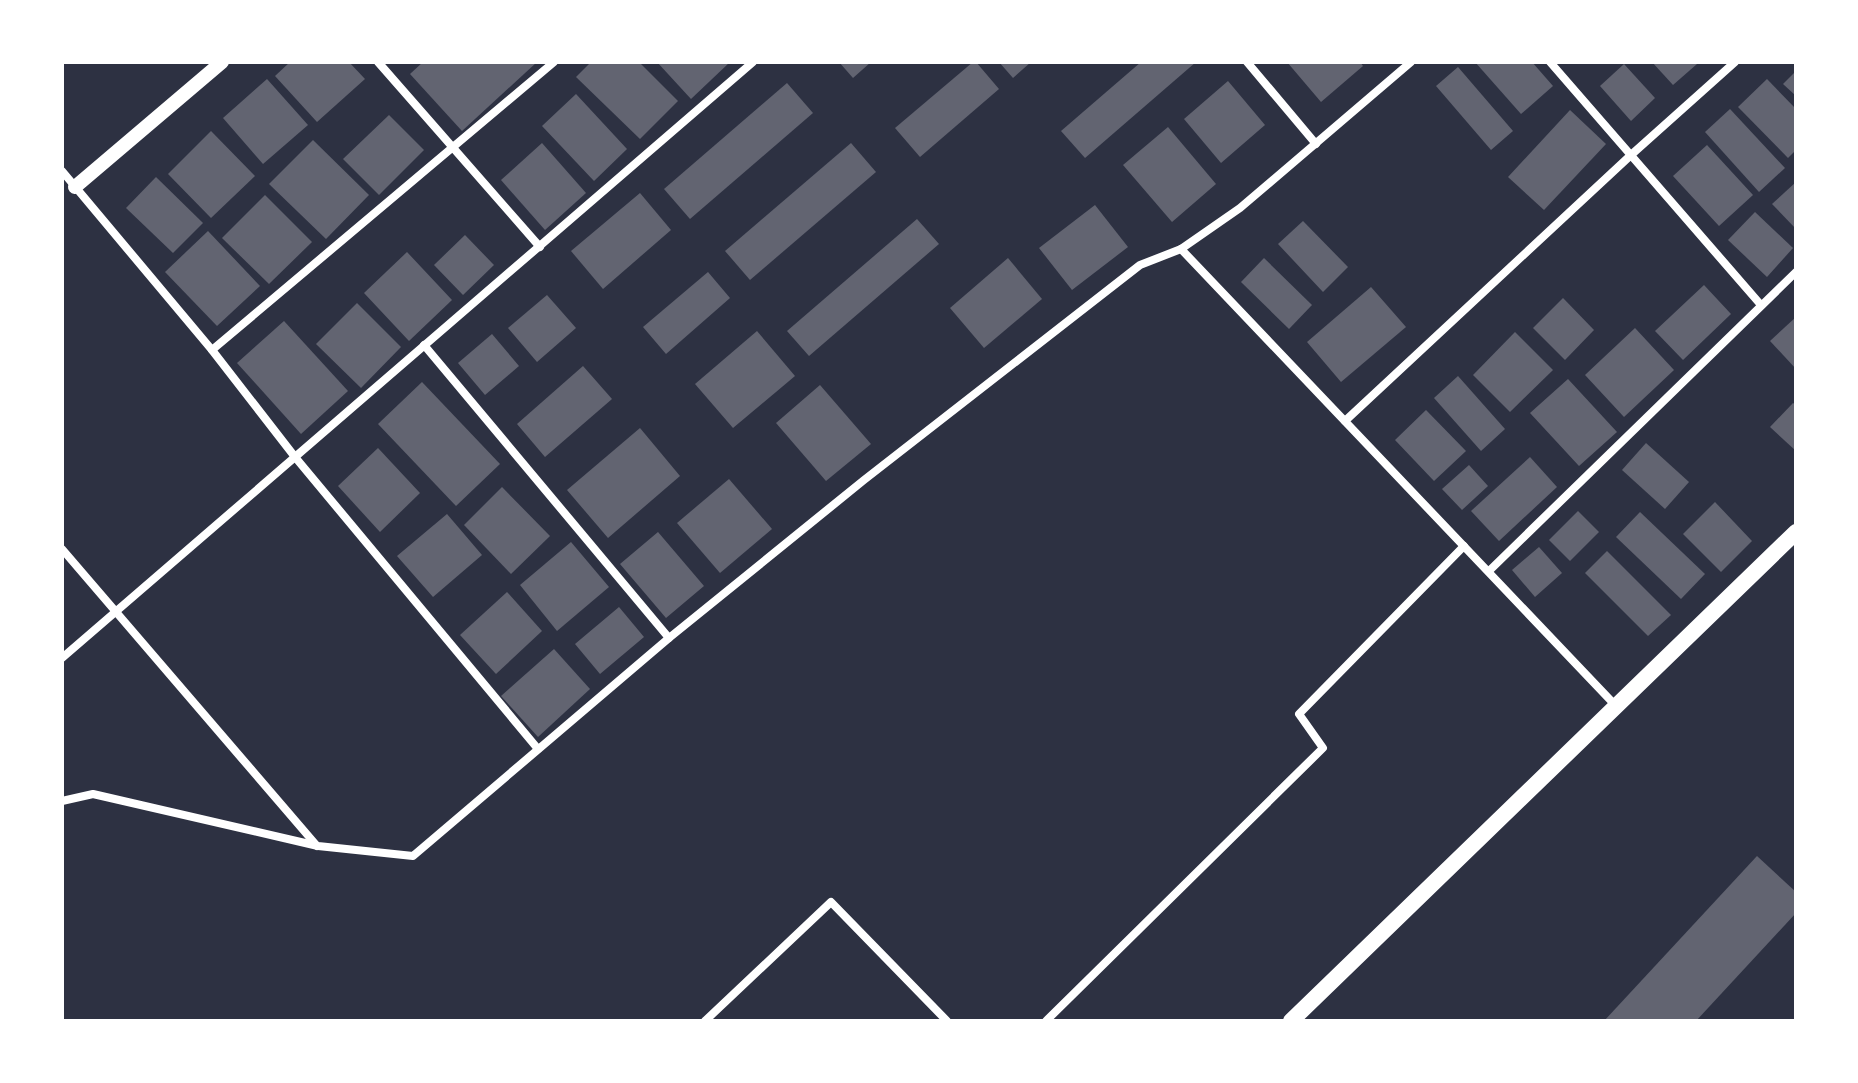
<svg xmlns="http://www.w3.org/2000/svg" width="1858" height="1083" font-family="'DejaVu Sans',sans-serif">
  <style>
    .building { fill: #626471 }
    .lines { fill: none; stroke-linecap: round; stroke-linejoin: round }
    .minor { stroke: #fff; stroke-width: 8 }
    .tertiary { stroke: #fff; stroke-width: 14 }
    .secondary { stroke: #fff; stroke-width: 16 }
  </style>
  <rect width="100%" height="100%" fill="#2d3142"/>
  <g class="building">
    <path d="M 290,62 L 349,62 L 365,79 L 317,122 L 275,76 Z"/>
    <path d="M 423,62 L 537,62 L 462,131 L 410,74 Z"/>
    <path d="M 591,62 L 639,62 L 678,101 L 640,139 L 576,77 Z"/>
    <path d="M 657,62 L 730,62 L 691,99 Z"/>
    <path d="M 839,62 L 871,62 L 853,78 Z"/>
    <path d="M 973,62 L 976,62 L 999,89 L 920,157 L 895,128 Z"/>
    <path d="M 999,62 L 1031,62 L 1013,78 Z"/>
    <path d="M 1141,62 L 1196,62 L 1085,158 L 1061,131 Z"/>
    <path d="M 1287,62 L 1360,62 L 1363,66 L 1321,102 Z"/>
    <path d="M 1475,62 L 1532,62 L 1553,86 L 1521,114 Z"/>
    <path d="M 1652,62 L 1695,62 L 1697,64 L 1673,85 Z"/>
    <path d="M 1624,64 L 1655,98 L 1631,121 L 1600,86 Z"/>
    <path d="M 1458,67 L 1513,131 L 1491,150 L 1436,86 Z"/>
    <path d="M 1796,71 L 1796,96 L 1783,84 Z"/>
    <path d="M 267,79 L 308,125 L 263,164 L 223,118 Z"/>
    <path d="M 1767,79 L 1796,109 L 1796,150 L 1788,158 L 1738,107 Z"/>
    <path d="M 1228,81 L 1265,125 L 1221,163 L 1184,119 Z"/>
    <path d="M 787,83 L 813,113 L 690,219 L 664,189 Z"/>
    <path d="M 576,94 L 627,149 L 594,181 L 542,126 Z"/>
    <path d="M 1730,109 L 1785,168 L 1759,192 L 1705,132 Z"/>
    <path d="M 1570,110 L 1606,144 L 1544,210 L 1508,177 Z"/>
    <path d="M 389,115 L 424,150 L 379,195 L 343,159 Z"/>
    <path d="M 1168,127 L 1216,184 L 1172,222 L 1123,165 Z"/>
    <path d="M 211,131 L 255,176 L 211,218 L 168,174 Z"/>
    <path d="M 313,140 L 369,195 L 326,239 L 269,184 Z"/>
    <path d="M 542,143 L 586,193 L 545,230 L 501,180 Z"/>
    <path d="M 851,143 L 876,172 L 750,280 L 725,251 Z"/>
    <path d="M 1707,145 L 1753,195 L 1719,226 L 1673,176 Z"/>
    <path d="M 156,177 L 203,223 L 173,253 L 126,208 Z"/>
    <path d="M 1796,182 L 1796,229 L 1772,204 Z"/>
    <path d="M 640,193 L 671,230 L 603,289 L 571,251 Z"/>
    <path d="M 265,195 L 312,242 L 269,284 L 222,238 Z"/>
    <path d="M 1095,205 L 1128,247 L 1072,290 L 1039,248 Z"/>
    <path d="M 1755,212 L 1793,248 L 1767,277 L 1728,240 Z"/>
    <path d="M 917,219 L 939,244 L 809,356 L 787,331 Z"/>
    <path d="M 1303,221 L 1348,267 L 1323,292 L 1278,244 Z"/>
    <path d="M 208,231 L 260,286 L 217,326 L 165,272 Z"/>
    <path d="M 465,235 L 494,265 L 463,295 L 434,265 Z"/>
    <path d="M 407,252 L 452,300 L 409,341 L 364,293 Z"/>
    <path d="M 1008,258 L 1042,299 L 984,348 L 950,308 Z"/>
    <path d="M 1264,258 L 1312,305 L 1289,329 L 1241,282 Z"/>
    <path d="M 708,272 L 730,298 L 666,354 L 643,327 Z"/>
    <path d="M 1704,285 L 1731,314 L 1683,360 L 1655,331 Z"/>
    <path d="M 1371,287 L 1406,327 L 1341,382 L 1307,342 Z"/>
    <path d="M 547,295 L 576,328 L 537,362 L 508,328 Z"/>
    <path d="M 1563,298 L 1594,330 L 1565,360 L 1533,328 Z"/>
    <path d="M 357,303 L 401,347 L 361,388 L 316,344 Z"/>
    <path d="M 1796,317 L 1796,369 L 1770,341 Z"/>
    <path d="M 284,321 L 348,391 L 301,434 L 237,363 Z"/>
    <path d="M 1635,328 L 1674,370 L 1624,417 L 1585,375 Z"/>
    <path d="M 757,331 L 795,376 L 733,428 L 695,384 Z"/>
    <path d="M 1515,332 L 1553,370 L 1510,412 L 1473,375 Z"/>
    <path d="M 492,334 L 519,366 L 485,395 L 458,363 Z"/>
    <path d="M 583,366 L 612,399 L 545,457 L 517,424 Z"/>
    <path d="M 1458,376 L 1505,429 L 1481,451 L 1434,398 Z"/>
    <path d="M 1568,379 L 1617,432 L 1579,466 L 1530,413 Z"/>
    <path d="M 422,382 L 500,464 L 456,506 L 378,424 Z"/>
    <path d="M 820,385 L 871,444 L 826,481 L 776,423 Z"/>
    <path d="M 1793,403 L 1796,405 L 1796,451 L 1770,427 Z"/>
    <path d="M 1426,410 L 1466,451 L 1434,481 L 1395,440 Z"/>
    <path d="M 640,428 L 680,476 L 608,538 L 567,490 Z"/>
    <path d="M 1646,443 L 1689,482 L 1665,509 L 1622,470 Z"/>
    <path d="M 378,448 L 420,493 L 380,532 L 338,486 Z"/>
    <path d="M 1530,457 L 1557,487 L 1499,541 L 1471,511 Z"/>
    <path d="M 1469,465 L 1488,486 L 1462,510 L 1442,489 Z"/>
    <path d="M 729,479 L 772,529 L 720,573 L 677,523 Z"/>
    <path d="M 502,487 L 550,536 L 511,574 L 464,525 Z"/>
    <path d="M 1715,502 L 1752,541 L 1721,572 L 1683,534 Z"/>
    <path d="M 1578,511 L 1599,532 L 1570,561 L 1549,540 Z"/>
    <path d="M 1640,512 L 1705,574 L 1681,599 L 1616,537 Z"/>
    <path d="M 447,514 L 482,555 L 433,597 L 397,556 Z"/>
    <path d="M 658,532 L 704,586 L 666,618 L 620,564 Z"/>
    <path d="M 571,542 L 609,587 L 557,631 L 520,585 Z"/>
    <path d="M 1539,547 L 1562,573 L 1535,597 L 1512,570 Z"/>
    <path d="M 1607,551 L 1671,615 L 1648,636 L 1585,573 Z"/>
    <path d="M 507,592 L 542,631 L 496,674 L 460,635 Z"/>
    <path d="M 619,607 L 644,637 L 600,674 L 575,644 Z"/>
    <path d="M 554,649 L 590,689 L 538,737 L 501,696 Z"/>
    <path d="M 1757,856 L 1796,892 L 1796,913 L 1696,1021 L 1604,1021 Z"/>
  </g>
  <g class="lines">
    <g class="minor">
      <path d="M 378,62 L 540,247"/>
      <path d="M 1247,62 L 1316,144"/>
      <path d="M 1550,62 L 1761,305"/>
      <path d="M 62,171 L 212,350 L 295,457 L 538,749"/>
      <path d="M 1181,249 L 1616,706"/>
      <path d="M 424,345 L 669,638"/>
      <path d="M 212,350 L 554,62"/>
      <path d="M 1345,421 L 1631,155 L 1735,62"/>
      <path d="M 62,549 L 317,846"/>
      <path d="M 1489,571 L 1796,272"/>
      <path d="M 62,658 L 753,62"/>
      <path d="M 62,801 L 93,794 L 318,846 L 413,856 L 669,638 L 864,480 L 1140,265 L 1181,249 L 1240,208 L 1411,62"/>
      <path d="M 705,1021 L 831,902 L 947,1021"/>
      <path d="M 1046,1021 L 1323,748 L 1299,714 L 1464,546"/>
    </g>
    <path class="tertiary" d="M 75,187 L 222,62"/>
    <path class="secondary" d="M 1291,1021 L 1796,532"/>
  </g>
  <rect width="1858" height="1083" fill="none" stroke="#ffffff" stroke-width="128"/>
</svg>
